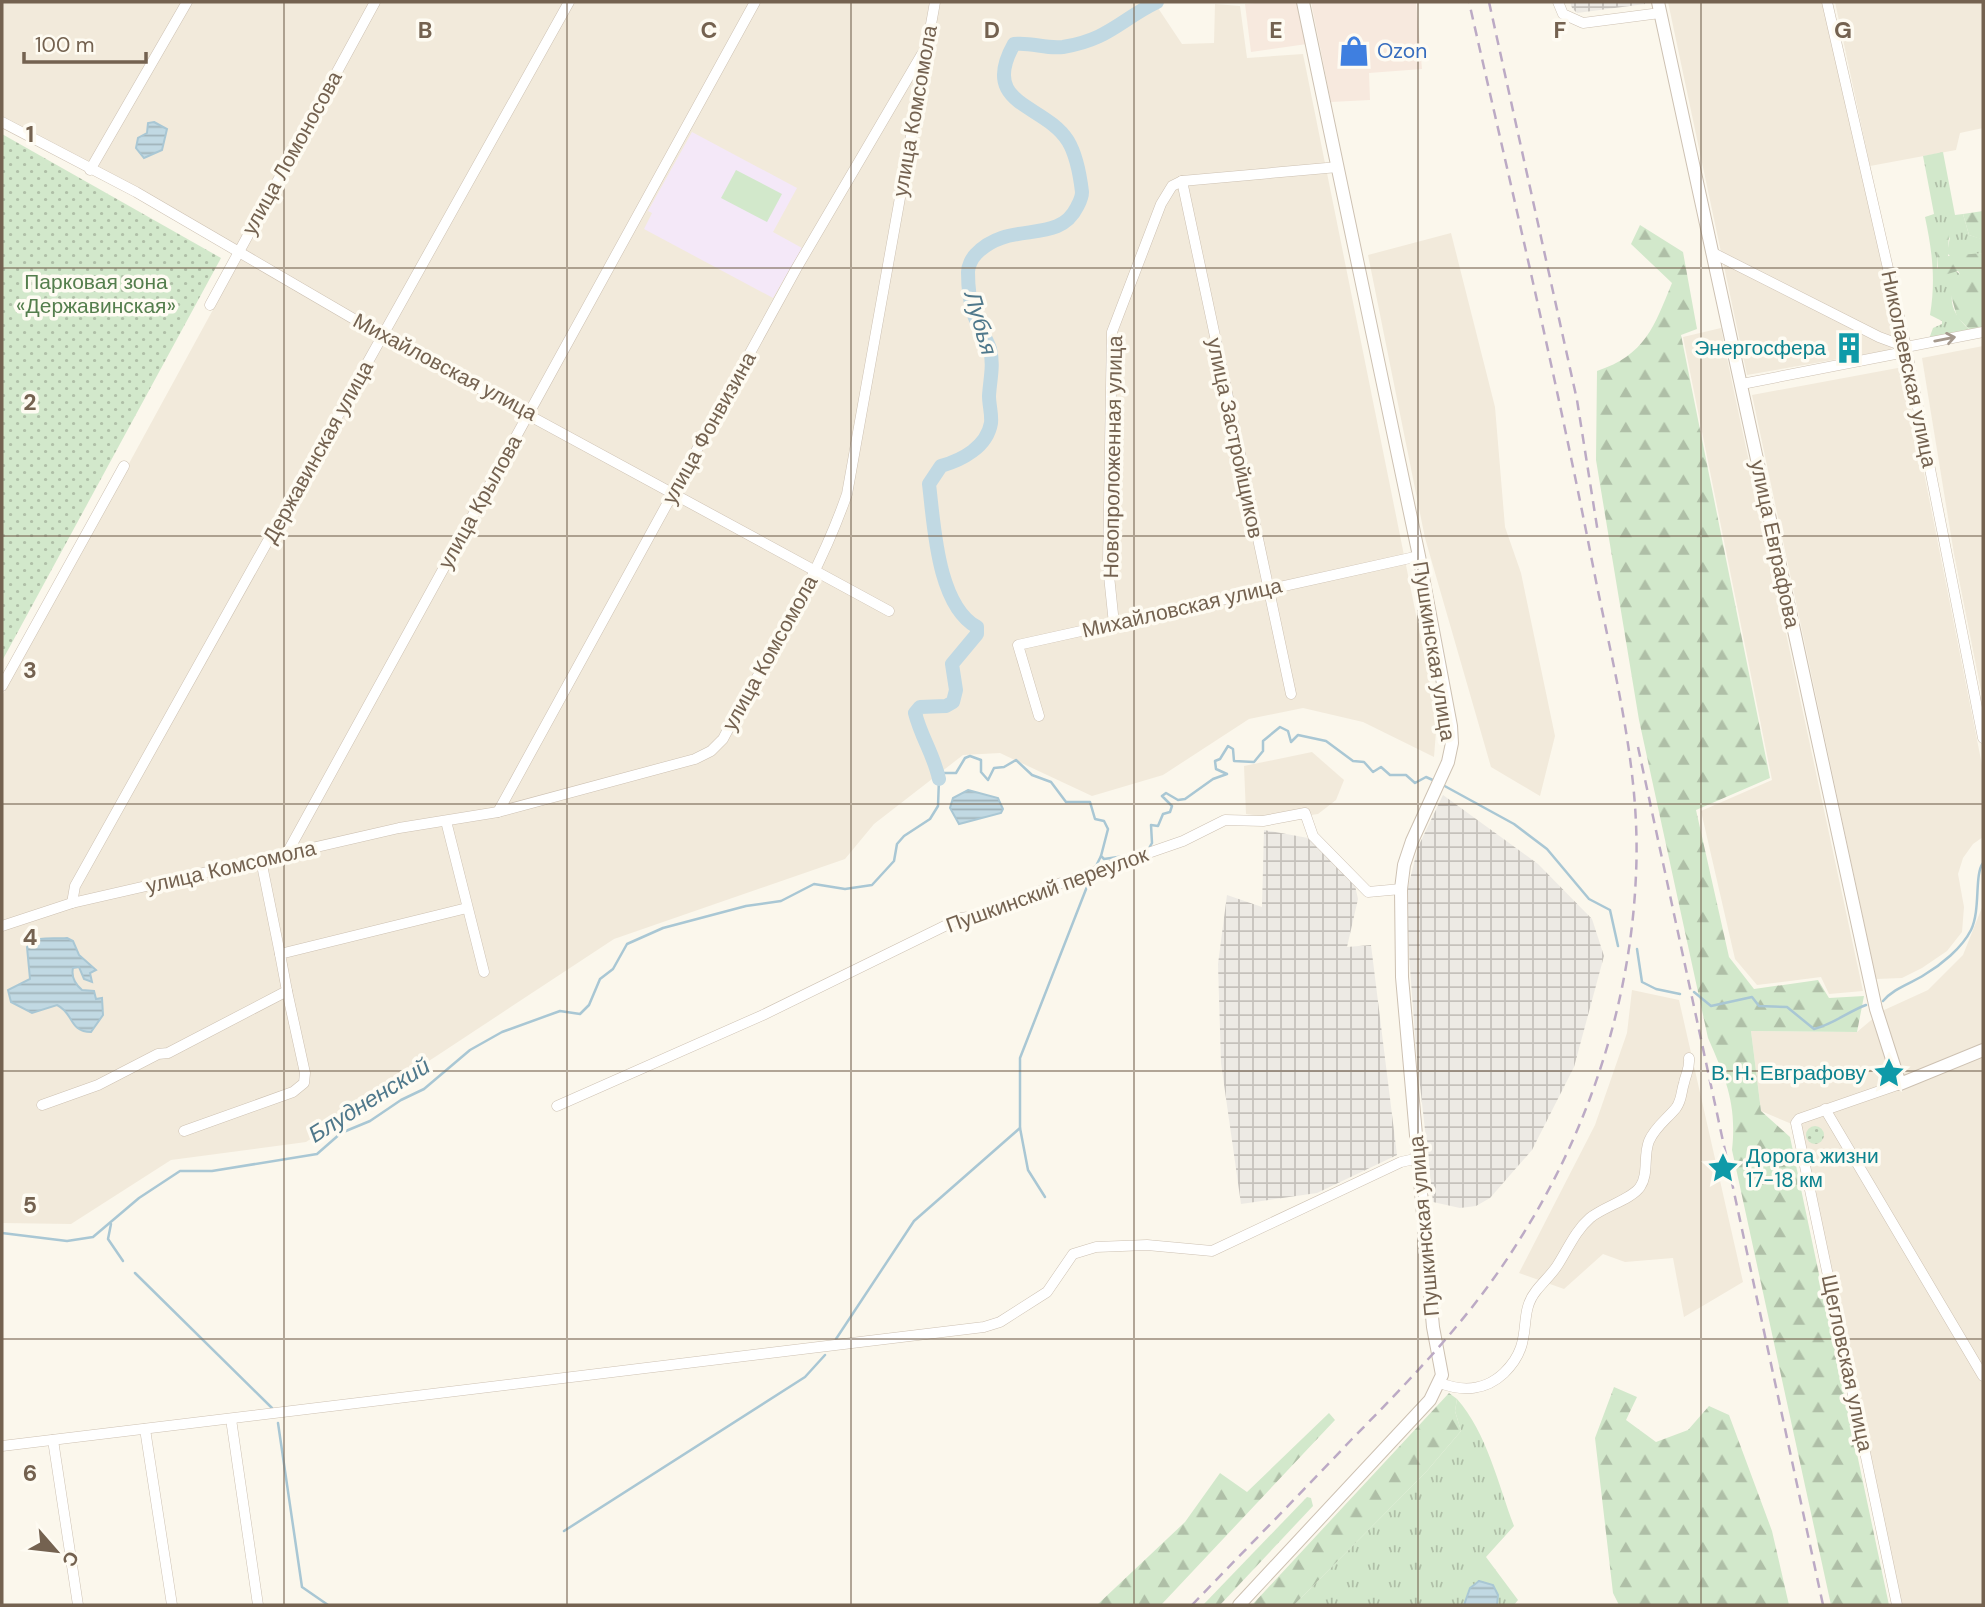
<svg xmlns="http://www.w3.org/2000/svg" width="1985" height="1607" font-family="'DM Sans',sans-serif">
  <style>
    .residential { fill: #f2eadb }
    .commercial { fill: #f7e9de }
    .industrial { fill: url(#industrial-grid) }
    .education { fill: #f4e8f8 }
    .grass { fill: url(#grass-tufts) }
    .forest { fill: url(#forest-firs) }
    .park { fill: url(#park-dots) }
    .garden { fill: #d2e8cb }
    .water { fill: url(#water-rules); stroke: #a9c7d4; stroke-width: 2 }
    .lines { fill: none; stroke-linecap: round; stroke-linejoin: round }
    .stream { stroke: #a9c7d4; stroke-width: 2.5 }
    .river { stroke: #c1d9e3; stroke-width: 14 }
    .minor-casing { stroke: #cdc1b2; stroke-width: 11 }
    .tertiary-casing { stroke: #cdc1b2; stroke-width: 14 }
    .minor { stroke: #fff; stroke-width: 10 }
    .tertiary { stroke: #fff; stroke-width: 12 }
    .rail { stroke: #bcaac5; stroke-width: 2.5; stroke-dasharray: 10 7; stroke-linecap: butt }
    .oneway { stroke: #a5998d }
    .grid { fill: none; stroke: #746250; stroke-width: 2; stroke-opacity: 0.55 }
    .labels { text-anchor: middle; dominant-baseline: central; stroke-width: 7; stroke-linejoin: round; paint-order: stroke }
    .shop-label { font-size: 21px; fill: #366cbe; stroke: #fefbf2; text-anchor: start }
    .street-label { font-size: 21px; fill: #746250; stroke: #fefbf2 }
    .park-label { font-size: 21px; fill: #547e4d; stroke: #fefbf2 }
    .culture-label { font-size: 21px; fill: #0d838f; stroke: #fefbf2; text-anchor: end }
    .water-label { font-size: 23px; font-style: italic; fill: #4f788b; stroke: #fefbf2 }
    .grid-label { font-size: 23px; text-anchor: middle; font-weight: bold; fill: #746250; stroke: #fefbf2; stroke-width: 7; stroke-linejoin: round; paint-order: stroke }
  </style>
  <defs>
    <pattern id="industrial-grid" width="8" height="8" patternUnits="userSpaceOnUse" patternTransform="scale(1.75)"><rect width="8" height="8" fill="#edeae4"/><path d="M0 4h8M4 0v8" fill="none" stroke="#c5c1bb"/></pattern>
    <pattern id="grass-tufts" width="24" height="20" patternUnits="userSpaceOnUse" patternTransform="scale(1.75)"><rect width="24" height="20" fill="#d2e8cb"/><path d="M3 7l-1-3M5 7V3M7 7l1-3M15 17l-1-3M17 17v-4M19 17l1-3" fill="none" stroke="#afbfa7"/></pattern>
    <pattern id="forest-firs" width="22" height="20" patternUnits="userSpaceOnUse" patternTransform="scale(1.75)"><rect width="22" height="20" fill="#d2e8cb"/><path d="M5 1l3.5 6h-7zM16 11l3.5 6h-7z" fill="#afbfa7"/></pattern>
    <pattern id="park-dots" width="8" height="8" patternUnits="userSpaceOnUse" patternTransform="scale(1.75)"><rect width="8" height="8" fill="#d2e8cb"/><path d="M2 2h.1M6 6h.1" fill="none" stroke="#afbfa7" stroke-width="1.8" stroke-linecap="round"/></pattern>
    <pattern id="water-rules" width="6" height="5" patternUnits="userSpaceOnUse" patternTransform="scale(1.75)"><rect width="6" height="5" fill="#c1d9e3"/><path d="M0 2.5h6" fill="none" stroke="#a1b3ba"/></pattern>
  </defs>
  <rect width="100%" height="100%" fill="#fbf7ec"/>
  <g class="residential">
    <path d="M 2,2 L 1154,2 L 1182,44 L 1214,43 L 1215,4 L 1240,6 L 1247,58 L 1303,54 L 1437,719 L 1434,757 L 1363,722 L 1303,708 L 1249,719 L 1163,775 L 1092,796 L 1000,753 L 963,755 L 874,824 L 845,859 L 614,939 L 306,1142 L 171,1160 L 71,1224 L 2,1223 L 2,696 L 245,251 L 2,122 Z"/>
    <path d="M 1668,2 L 1825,2 L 1900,337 L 1890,350 L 1747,375 Z"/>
    <path d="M 1835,2 L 1983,2 L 1983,128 L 1960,133 L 1956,150 L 1870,166 Z"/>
    <path d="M 1451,233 L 1495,407 L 1505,527 L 1521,573 L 1555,736 L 1540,796 L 1491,767 L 1425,538 L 1368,255 Z"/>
    <path d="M 1721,328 L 1733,387 L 1863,991 L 1829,994 L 1821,977 L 1757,985 L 1735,959 L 1701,811 L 1772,780 L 1683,337 Z"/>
    <path d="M 1983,346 L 1983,701 L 1954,554 L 1922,358 Z"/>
    <path d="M 1903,367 L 1983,770 L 1983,837 L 1973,844 L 1963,858 L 1958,874 L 1964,907 L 1962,932 L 1947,951 L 1922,968 L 1902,978 L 1876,979 L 1752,395 Z"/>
    <path d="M 1312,752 L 1344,780 L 1336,800 L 1318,814 L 1283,819 L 1246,814 L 1244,766 Z"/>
    <path d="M 1983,905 L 1983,1605 L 1902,1605 L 1799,1127 L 1761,1111 L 1751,1031 L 1857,1032 L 1882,1011 L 1928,990 L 1963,955 Z"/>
    <path d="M 1632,990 L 1679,1000 L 1743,1282 L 1684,1317 L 1673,1258 L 1625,1262 L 1603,1254 L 1564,1289 L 1519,1273 L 1595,1125 L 1627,1033 Z"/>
  </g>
  <g class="commercial">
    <path d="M 1265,2 L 1297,2 L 1307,44 L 1251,52 L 1245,4 Z"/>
    <path d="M 1311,2 L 1416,2 L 1422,69 L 1369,73 L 1370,100 L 1331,102 Z"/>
  </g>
  <g class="industrial">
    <path d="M 1570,2 L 1645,2 L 1645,4 L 1577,13 L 1572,8 Z"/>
    <path d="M 1443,795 L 1538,864 L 1592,919 L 1604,956 L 1574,1067 L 1532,1150 L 1490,1198 L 1476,1206 L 1460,1208 L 1433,1202 L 1416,1049 L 1408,941 L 1408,887 L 1418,847 Z"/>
    <path d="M 1264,830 L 1308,838 L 1354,881 L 1358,899 L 1347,947 L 1371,945 L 1397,1155 L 1317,1193 L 1241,1204 L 1221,1063 L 1218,964 L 1227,895 L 1262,907 Z"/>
  </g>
  <path class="education" d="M 692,132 L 797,188 L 773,232 L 802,248 L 773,298 L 644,229 L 652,213 L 648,211 Z"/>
  <g class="grass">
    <path d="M 1943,152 L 1955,215 L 1963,214 L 1969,235 L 1982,239 L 1983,253 L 1952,258 L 1947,253 L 1950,237 L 1938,254 L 1937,268 L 1947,274 L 1954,270 L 1960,274 C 1946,295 1950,313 1970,330 L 1929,339 L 1933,328 L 1942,324 L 1942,321 L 1930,315 C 1936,279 1932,250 1925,217 L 1934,214 L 1923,156 Z"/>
    <path d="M 1457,1399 C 1487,1433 1498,1484 1514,1526 L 1486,1557 L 1518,1600 L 1514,1605 L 1294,1605 L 1426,1472 L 1461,1431 L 1455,1411 Z"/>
  </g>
  <g class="forest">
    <path d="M 1983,211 L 1983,240 L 1969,235 L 1963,214 Z"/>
    <path d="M 1640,225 L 1683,252 L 1697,329 L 1681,335 L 1770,778 L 1696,810 L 1729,957 L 1754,989 L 1818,980 L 1829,998 L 1864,996 L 1857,1032 L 1751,1031 L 1761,1111 L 1790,1137 L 1889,1605 L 1831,1605 L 1732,1150 C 1737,1104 1726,1079 1708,1038 L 1639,720 L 1596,460 L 1597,371 C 1645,355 1654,327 1672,283 L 1631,244 Z"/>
    <path d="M 1943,225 L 1949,229 L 1948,256 L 1983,253 L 1983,327 L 1970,330 L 1957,317 L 1949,288 L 1960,274 L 1958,271 L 1944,275 L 1938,272 L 1937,239 Z"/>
    <path d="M 1614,1387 L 1637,1397 L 1626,1420 L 1656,1442 L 1688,1430 L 1709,1406 L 1729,1415 L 1772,1531 L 1789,1605 L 1619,1605 L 1613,1593 L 1595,1438 Z"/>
    <path d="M 1449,1393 L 1457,1399 L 1455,1411 L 1461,1431 L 1426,1472 L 1294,1605 L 1252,1605 Z"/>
    <path d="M 1329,1413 L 1335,1420 L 1161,1605 L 1097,1605 L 1185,1522 L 1220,1473 L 1247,1492 Z"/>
    <path d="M 1307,1497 L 1311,1498 L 1313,1506 L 1220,1605 L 1203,1605 Z"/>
  </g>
  <g class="park">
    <path d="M 2,134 L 221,258 L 2,661 Z"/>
    <circle cx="1815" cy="1135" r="9"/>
  </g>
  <path class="garden" d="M 736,170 L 782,194 L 767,222 L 721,198 Z"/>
  <g class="water">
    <path d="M 154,122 L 167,129 L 162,150 L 144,158 L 136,148 L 138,138 L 147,133 L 148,123 Z"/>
    <path d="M 968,790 L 998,798 L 1003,809 L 1001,813 L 959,824 L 950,808 L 953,798 Z"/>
    <path d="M 67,938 L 73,941 L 79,955 L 96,970 L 90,973 L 92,982 L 84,979 L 79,967 L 73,968 C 71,977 75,984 82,990 L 94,991 L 96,999 L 102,998 L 103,1015 L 91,1032 C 69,1032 74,1013 57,1005 L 32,1013 L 11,1002 L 8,990 L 30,979 L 27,947 C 36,935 53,939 67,938 Z"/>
    <path d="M 1479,1581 L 1493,1585 L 1498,1595 L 1497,1605 L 1464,1605 L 1470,1588 Z"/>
  </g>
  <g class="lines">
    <g class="stream">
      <path d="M 1441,784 L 1514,824 L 1547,849 L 1589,899 L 1610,910 L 1618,946"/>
      <path d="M 1148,850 L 1152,843 L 1151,825 L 1158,826 L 1163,814 L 1170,812 L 1172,806 L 1162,796 L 1166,793 L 1178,800 L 1185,799 L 1213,779 L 1227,774 L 1216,769 L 1215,761 L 1220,759 L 1228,746 L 1233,749 L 1234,761 L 1254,762 L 1263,751 L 1263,741 L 1280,727 L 1288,731 L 1291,742 L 1298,735 L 1326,741 L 1353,761 L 1364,762 L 1373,772 L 1381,767 L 1390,775 L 1406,775 L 1415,783 L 1426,777 L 1435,781"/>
      <path d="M 1095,868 L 1101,856"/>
      <path d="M 1637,949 L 1642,982 L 1656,989 L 1680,994"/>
      <path d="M 1694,992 L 1711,1006 L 1752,997 L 1759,1006 L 1787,1007 L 1814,1029 C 1834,1024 1847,1012 1866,1005"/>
      <path d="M 1883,1001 C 1894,988 1910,984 1924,975 C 1941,965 1962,948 1971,930 C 1981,909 1974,875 1983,863"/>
      <path d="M 1020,1128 L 1028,1170 L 1045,1197"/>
      <path d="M 111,1224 L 108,1239 L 123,1261"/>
      <path d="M 2,1233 L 67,1241 L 93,1237 L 139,1198 L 180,1171 L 212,1171 L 317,1154 L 341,1133 L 370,1121 L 401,1100 L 424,1089 L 470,1050 L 502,1032 L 560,1011 L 580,1014 L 589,1005 L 600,979 L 613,969 L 627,944 L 663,928 L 746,906 L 781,901 L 814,884 L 845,889 L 872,885 L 894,861 L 897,844 L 904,836 L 930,819 L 938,806 L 939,779 L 944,773 L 956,773 L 965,758 L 970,756 L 981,760 L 981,772 L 988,780 L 994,768 L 1004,767 L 1016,760 L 1032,775 L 1051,782 L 1066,802 L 1090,802 L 1095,819 L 1104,821 L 1108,829 L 1101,856 L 1104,859 L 1125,856"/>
      <path d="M 135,1273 L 272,1408"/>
      <path d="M 836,1339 L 914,1221 L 1020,1128 L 1020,1058 L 1090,879"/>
      <path d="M 278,1423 L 302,1587 L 328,1605"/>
      <path d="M 564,1531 L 805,1377 L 825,1355"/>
    </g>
    <path class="river" d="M 939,779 C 934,755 921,737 915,713 L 920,707 L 946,706 L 953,702 L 956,690 L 952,664 L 977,634 L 977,627 C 937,605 934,524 929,484 L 941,466 C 962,460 987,447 991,423 C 992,414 989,405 989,396 C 990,379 994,366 990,349 C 986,337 978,326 974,315 C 970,303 968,285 968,272 C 968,266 972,258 976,254 C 1009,219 1058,246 1077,207 C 1080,201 1082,198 1082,192 C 1080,175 1077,156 1068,141 C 1044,103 979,106 1014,44 C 1032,42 1045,49 1063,47 C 1108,40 1120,20 1157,2"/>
    <defs>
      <g id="minor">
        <path d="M 1558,2 L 1563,14 L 1583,23 L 1660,13"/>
        <path d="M 1827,2 L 1906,347 L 1983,738"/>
        <path d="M 2,122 L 136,192 L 383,336 L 889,611"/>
        <path d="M 90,170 L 187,2"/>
        <path d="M 1182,181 L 1291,694"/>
        <path d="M 1713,253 L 1879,337 L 1906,347"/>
        <path d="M 210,305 L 375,2"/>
        <path d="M 1742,384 L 1895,354 L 1906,347 L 1983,332"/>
        <path d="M 1114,624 L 1108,566 L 1112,332 L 1161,204 L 1172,186 L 1182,181 L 1338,167"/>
        <path d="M 2,686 L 124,466"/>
        <path d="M 1039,716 L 1018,645 L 1419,556"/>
        <path d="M 498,812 L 796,269 L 922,54"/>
        <path d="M 446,821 L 484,972"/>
        <path d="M 286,855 L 755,2"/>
        <path d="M 261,860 L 280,954"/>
        <path d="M 72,903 L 75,886 L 569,2"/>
        <path d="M 2,926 L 72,903 L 399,828 L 498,812 L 695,759 L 711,751 L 723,739 C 766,658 817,581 847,494 L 935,2"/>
        <path d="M 42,1105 L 98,1085 L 158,1054 L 168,1053 L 287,991 L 280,954 L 467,908"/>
        <path d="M 557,1106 L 763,1015 L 961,918 L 989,914 L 1047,888 L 1183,841 L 1225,820 L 1263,821 L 1305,813 L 1313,836 L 1368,892 L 1401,889"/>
        <path d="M 1825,1109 L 1983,1376"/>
        <path d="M 184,1131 L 293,1092 L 304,1083 L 305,1073 L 287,991"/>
        <path d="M 1440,1383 C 1463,1392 1486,1390 1504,1373 C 1536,1342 1516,1316 1536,1291 C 1543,1282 1551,1275 1557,1266 C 1568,1249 1575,1231 1590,1218 C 1603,1207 1632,1199 1640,1187 C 1649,1174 1643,1156 1649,1141 C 1655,1127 1667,1119 1676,1108 C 1682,1100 1681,1092 1684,1083 C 1686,1073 1690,1069 1689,1058"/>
        <path d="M 231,1419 L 258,1605"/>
        <path d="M 145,1429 L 172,1605"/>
        <path d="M 53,1440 L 78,1605"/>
        <path d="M 2,1446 L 984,1327 L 1000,1322 L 1047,1292 L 1073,1254 L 1096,1247 L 1147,1245 L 1212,1251 L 1401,1162 L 1419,1158"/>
        <path d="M 1897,1605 L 1796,1123 L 1799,1119 L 1900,1084"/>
      </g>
      <g id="tertiary">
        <path d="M 1658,2 L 1876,1009 L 1900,1084 L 1983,1050"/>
        <path d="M 1239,1605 L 1430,1400 L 1442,1375 L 1433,1327 L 1402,977 L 1401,889 L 1404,865 L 1412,841 L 1448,762 L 1452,743 L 1451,726 L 1419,556 L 1303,2"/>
      </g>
    </defs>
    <use href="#minor" class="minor-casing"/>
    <use href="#tertiary" class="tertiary-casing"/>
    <use href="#minor" class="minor"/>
    <use href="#tertiary" class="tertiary"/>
    <g class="rail">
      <path d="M 1489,2 L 1577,400 L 1598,533"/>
      <path d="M 1638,747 L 1823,1605"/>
      <path d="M 1192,1605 C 1245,1550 1299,1495 1352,1439 C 1413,1377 1472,1316 1518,1242 C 1588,1133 1631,1003 1636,874 C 1641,769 1613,668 1593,566 C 1556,377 1512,190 1469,2"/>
    </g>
  </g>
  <defs><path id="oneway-shaft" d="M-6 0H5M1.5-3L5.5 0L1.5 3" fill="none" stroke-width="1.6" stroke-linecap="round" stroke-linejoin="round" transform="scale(1.75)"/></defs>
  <use class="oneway" href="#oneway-shaft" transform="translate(1945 339) rotate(-11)"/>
  <path class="grid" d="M 284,2 L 284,1605M 567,2 L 567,1605M 851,2 L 851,1605M 1134,2 L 1134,1605M 1418,2 L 1418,1605M 1701,2 L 1701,1605M 2,268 L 1983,268M 2,536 L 1983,536M 2,804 L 1983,804M 2,1071 L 1983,1071M 2,1339 L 1983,1339"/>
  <defs>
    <symbol id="shop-bare" viewBox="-9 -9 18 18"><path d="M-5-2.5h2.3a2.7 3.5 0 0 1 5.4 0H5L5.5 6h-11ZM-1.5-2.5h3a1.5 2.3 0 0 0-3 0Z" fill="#3f7fe0" stroke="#fefbf2" stroke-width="2.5" paint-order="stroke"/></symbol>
    <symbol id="building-bare" viewBox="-9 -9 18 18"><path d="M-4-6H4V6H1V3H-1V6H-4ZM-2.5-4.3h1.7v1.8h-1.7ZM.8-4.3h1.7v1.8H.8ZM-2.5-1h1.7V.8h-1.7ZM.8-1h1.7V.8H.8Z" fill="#0f9aa8" stroke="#fefbf2" stroke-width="2.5" paint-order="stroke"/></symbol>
    <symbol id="sight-bare" viewBox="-9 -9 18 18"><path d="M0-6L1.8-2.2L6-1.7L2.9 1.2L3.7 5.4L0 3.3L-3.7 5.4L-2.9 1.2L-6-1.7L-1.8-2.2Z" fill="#0f9aa8" stroke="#fefbf2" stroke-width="2.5" paint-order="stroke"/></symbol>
  </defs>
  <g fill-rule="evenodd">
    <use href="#shop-bare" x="1332" y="29" width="44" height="44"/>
    <use href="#building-bare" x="1827" y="326" width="44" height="44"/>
    <use href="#sight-bare" x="1867" y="1051" width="44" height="44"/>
    <use href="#sight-bare" x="1701" y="1146" width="44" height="44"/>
  </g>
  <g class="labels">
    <g class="shop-label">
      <text x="1377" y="51">Ozon</text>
    </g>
    <g class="street-label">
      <text transform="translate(915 111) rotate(-80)">улица Комсомола</text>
      <text transform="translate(292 153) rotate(-61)">улица Ломоносова</text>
      <text transform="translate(445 367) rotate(28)">Михайловская улица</text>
      <text transform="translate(1909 369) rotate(78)">Николаевская улица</text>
      <text transform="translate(709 428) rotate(-61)">улица Фонвизина</text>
      <text transform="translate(1235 438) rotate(78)">улица Застройщиков</text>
      <text transform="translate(318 452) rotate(-61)">Державинская улица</text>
      <text transform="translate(1113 457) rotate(-89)">Новопроложенная улица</text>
      <text transform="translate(480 502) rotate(-61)">улица Крылова</text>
      <text transform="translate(1775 544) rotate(78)">улица Евграфова</text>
      <text transform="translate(1182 608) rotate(-13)">Михайловская улица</text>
      <text transform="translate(1434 651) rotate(81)">Пушкинская улица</text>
      <text transform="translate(770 653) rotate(-61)">улица Комсомола</text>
      <text transform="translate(231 867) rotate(-13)">улица Комсомола</text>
      <text transform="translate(1047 890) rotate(-20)">Пушкинский переулок</text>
      <text transform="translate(1424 1226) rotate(-95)">Пушкинская улица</text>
      <text transform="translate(1847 1363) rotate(78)">Щегловская улица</text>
    </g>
    <g class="park-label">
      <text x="96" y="282">Парковая зона<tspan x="96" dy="24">«Державинская»</tspan></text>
    </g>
    <g class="culture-label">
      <text x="1826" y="348">Энергосфера</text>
      <text x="1866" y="1073">В. Н. Евграфову</text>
      <text x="1746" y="1156" text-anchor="start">Дорога жизни<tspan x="1746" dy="24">17-18 км</tspan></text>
    </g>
    <g class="water-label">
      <text transform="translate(981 323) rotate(74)">Лубья</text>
      <text transform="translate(369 1100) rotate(-32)">Блудненский</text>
    </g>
  </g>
  <g class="grid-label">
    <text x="425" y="38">B</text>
    <text x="709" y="38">C</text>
    <text x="992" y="38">D</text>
    <text x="1276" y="38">E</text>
    <text x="1560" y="38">F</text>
    <text x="1843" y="38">G</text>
    <text x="30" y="142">1</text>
    <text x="30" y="410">2</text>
    <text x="30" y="678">3</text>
    <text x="30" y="945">4</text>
    <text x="30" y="1213">5</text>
    <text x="30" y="1481">6</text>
  </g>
  <rect width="1985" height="1607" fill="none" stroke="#746250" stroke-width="7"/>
  <g transform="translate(56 1551) rotate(118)" stroke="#fefbf2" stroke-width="5" paint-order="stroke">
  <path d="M0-5L12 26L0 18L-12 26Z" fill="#746250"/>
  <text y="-10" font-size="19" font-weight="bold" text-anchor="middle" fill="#746250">С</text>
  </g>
  <path d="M24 52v10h122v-10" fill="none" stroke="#746250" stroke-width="3.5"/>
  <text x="35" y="52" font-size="21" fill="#746250" stroke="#fefbf2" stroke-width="5" paint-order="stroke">100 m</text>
</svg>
